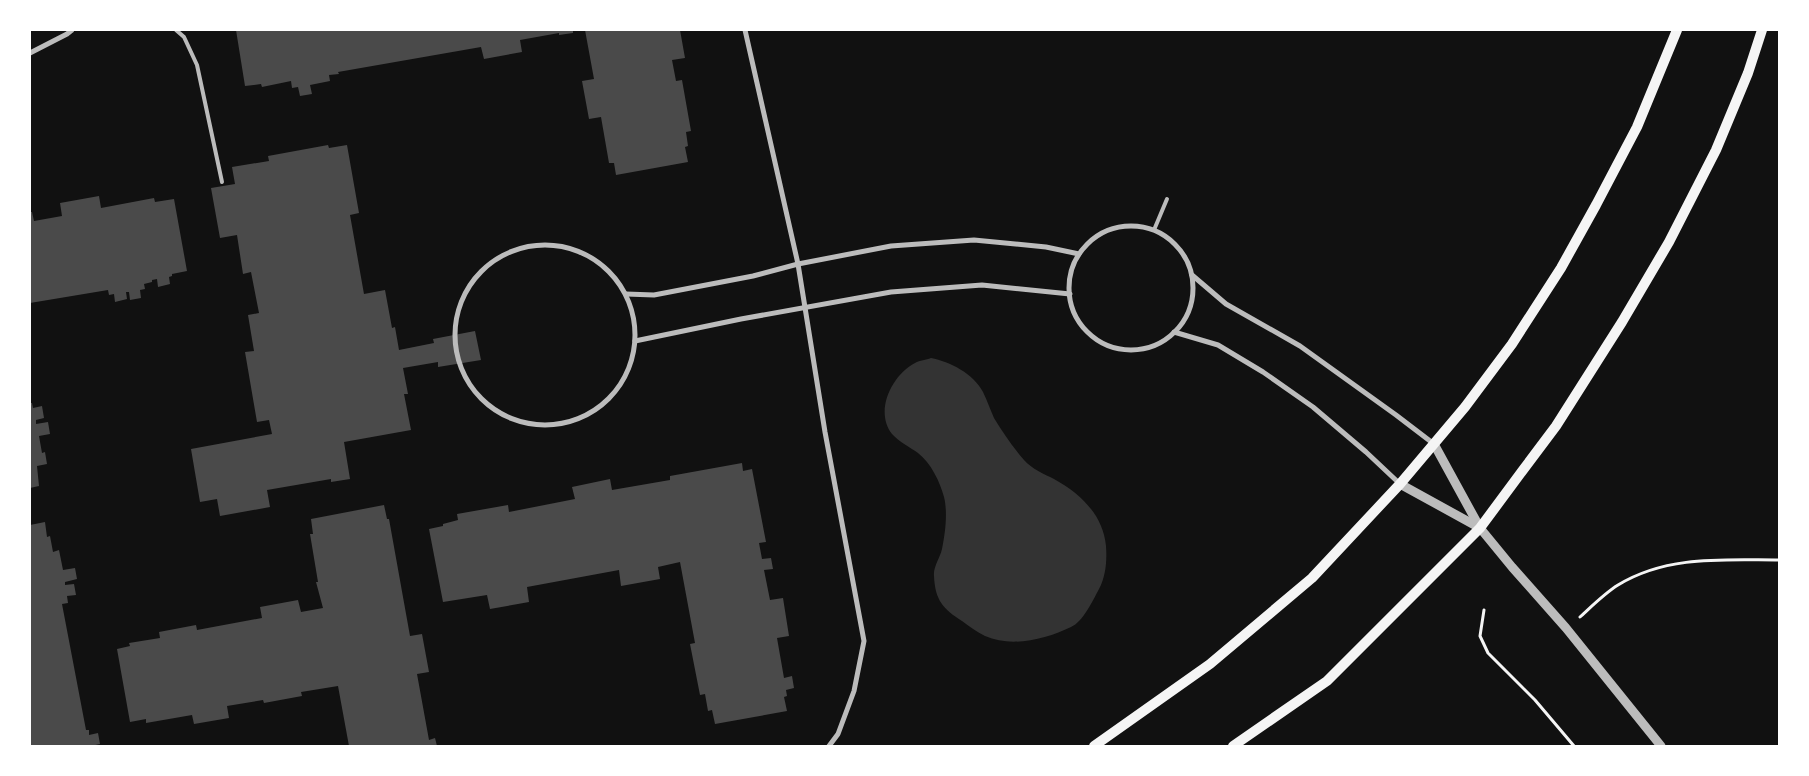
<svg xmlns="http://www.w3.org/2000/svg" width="1809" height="776" font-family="'DejaVu Sans',sans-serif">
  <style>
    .water { fill: #333 }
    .building { fill: #4a4a4a }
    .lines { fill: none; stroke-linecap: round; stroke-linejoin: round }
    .path { stroke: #f5f5f5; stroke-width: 3 }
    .service { stroke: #bcbcbc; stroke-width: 4 }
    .minor { stroke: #bcbcbc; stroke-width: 5 }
    .tertiary { stroke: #bcbcbc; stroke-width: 9 }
    .secondary { stroke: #f5f5f5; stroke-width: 10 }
  </style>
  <rect width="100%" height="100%" fill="#111"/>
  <path class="water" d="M 931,358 C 950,362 973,373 983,392 C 987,400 990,409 994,418 C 1003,433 1013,447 1024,460 C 1032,469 1044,474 1054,479 C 1081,494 1103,515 1106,546 C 1107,560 1106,576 1099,589 C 1093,600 1083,622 1071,627 C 1046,639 1012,648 985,636 C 977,632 969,626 962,621 C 943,609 935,600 934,576 C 933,567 940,558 942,549 C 945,534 948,513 944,497 C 940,482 931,463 918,453 C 910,447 899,442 892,434 C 874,411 892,375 915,363 C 920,360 926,360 931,358 Z"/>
  <g class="building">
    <path d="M 236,30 L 573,30 L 573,33 L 559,35 L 559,33 L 520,40 L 522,52 L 484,59 L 481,47 L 338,72 L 339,74 L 329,75 L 330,81 L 310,85 L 312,94 L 300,96 L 298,87 L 292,88 L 291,81 L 262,87 L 261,84 L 245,86 Z"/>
    <path d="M 585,30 L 680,30 L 685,58 L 672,60 L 676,81 L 682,80 L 691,131 L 686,132 L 688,146 L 685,147 L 688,162 L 616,175 L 614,163 L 609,163 L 601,117 L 589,119 L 582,81 L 594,79 Z"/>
    <path d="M 328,145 L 329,148 L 347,145 L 359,213 L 350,215 L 364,294 L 385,290 L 392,328 L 395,327 L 399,350 L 434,343 L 433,339 L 475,331 L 481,360 L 438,367 L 438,362 L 403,368 L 408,394 L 404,394 L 411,430 L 344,442 L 350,479 L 331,482 L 331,479 L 267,490 L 270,507 L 220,516 L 217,499 L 200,502 L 191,449 L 272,434 L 269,420 L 257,422 L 245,352 L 254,351 L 248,315 L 259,313 L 251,272 L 243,274 L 237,235 L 220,238 L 211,188 L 235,184 L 232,167 L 269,161 L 268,156 Z"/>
    <path d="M 99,196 L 101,208 L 154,198 L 155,202 L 174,199 L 187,271 L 172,274 L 172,276 L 169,277 L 170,284 L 158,287 L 157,279 L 152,280 L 152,282 L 144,284 L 145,289 L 140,290 L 141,298 L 130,300 L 129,292 L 126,292 L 127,299 L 115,302 L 114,294 L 109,295 L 108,290 L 30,303 L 30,212 L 32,212 L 34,221 L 62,216 L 60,203 Z"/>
    <path d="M 30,403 L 32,403 L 33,408 L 42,406 L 44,418 L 36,420 L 36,424 L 48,422 L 50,434 L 39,436 L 42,453 L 45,452 L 47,464 L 37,466 L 39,486 L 30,488 Z"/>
    <path d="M 742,463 L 743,471 L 752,469 L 766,542 L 759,543 L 762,559 L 771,558 L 773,569 L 764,570 L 770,600 L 783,598 L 789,636 L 777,638 L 784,678 L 792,676 L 794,688 L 786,690 L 787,696 L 784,697 L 787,711 L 715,724 L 712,710 L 708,711 L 705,694 L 700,695 L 690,644 L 695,643 L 680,562 L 658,567 L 660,579 L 621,586 L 619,570 L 527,587 L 529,602 L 490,609 L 487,595 L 443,602 L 429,529 L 443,526 L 443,524 L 458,520 L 457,514 L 508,505 L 509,512 L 575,499 L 572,487 L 610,479 L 612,490 L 670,480 L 670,476 Z"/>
    <path d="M 384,505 L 387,519 L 389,519 L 410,636 L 422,634 L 429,672 L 417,674 L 429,740 L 435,738 L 437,746 L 349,746 L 338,686 L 301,692 L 302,696 L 264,703 L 263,700 L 227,706 L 229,718 L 194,724 L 192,715 L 146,723 L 146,719 L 130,722 L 117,649 L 130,646 L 129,643 L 160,638 L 159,632 L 196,625 L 197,630 L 262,618 L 260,607 L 298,600 L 301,612 L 323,608 L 316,582 L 318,582 L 310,534 L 313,534 L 311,519 Z"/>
    <path d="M 45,522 L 47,537 L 50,536 L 53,552 L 59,550 L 63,570 L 75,568 L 77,579 L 65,582 L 65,585 L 74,584 L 76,595 L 67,596 L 68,603 L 62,604 L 86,730 L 89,730 L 89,735 L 98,733 L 100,744 L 91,746 L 30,746 L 30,525 Z"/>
  </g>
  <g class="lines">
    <g class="path">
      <path d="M 1484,610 L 1480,636 L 1488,653 L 1535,700 L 1574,746"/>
      <path d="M 1580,617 C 1592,606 1605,593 1618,585 C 1667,555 1724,560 1779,560"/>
    </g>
    <g class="service">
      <path d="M 176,30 L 184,37 L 197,65 L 222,182"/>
      <path d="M 1154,230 L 1167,199"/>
    </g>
    <g class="minor">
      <path d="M 745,30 L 798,264 L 825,432 L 864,641 L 854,691 L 838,734 L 829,746"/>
      <path d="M 30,53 L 67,34 L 72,30"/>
      <circle cx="1131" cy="288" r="62"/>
      <circle cx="545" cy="335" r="90"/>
      <path d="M 1192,275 L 1226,304 L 1300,346 L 1396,415 L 1434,444"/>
      <path d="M 626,294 L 654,295 L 753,276 L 798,264 L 891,246 L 974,240 L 1046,247 L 1079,254"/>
      <path d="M 1174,332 L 1218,345 L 1263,372 L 1313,407 L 1366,452 L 1400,484"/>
      <path d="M 635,341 L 741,319 L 891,292 L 982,285 L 1070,294"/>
    </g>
    <g class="tertiary">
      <path d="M 1434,444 L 1480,528 L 1512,567 L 1566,628 L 1661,746"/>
      <path d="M 1400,484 L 1480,528"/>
    </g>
    <g class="secondary">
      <path d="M 1094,746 L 1210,664 L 1312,578 L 1400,484 L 1465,407 L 1512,344 L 1561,268 L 1596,205 L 1637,127 L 1677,30"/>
      <path d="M 1233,746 L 1327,681 L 1480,528 L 1523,470 L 1556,426 L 1622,322 L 1669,242 L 1716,150 L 1748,73 L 1762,30"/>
    </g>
  </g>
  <rect width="1809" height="776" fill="none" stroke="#ffffff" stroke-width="62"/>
</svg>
